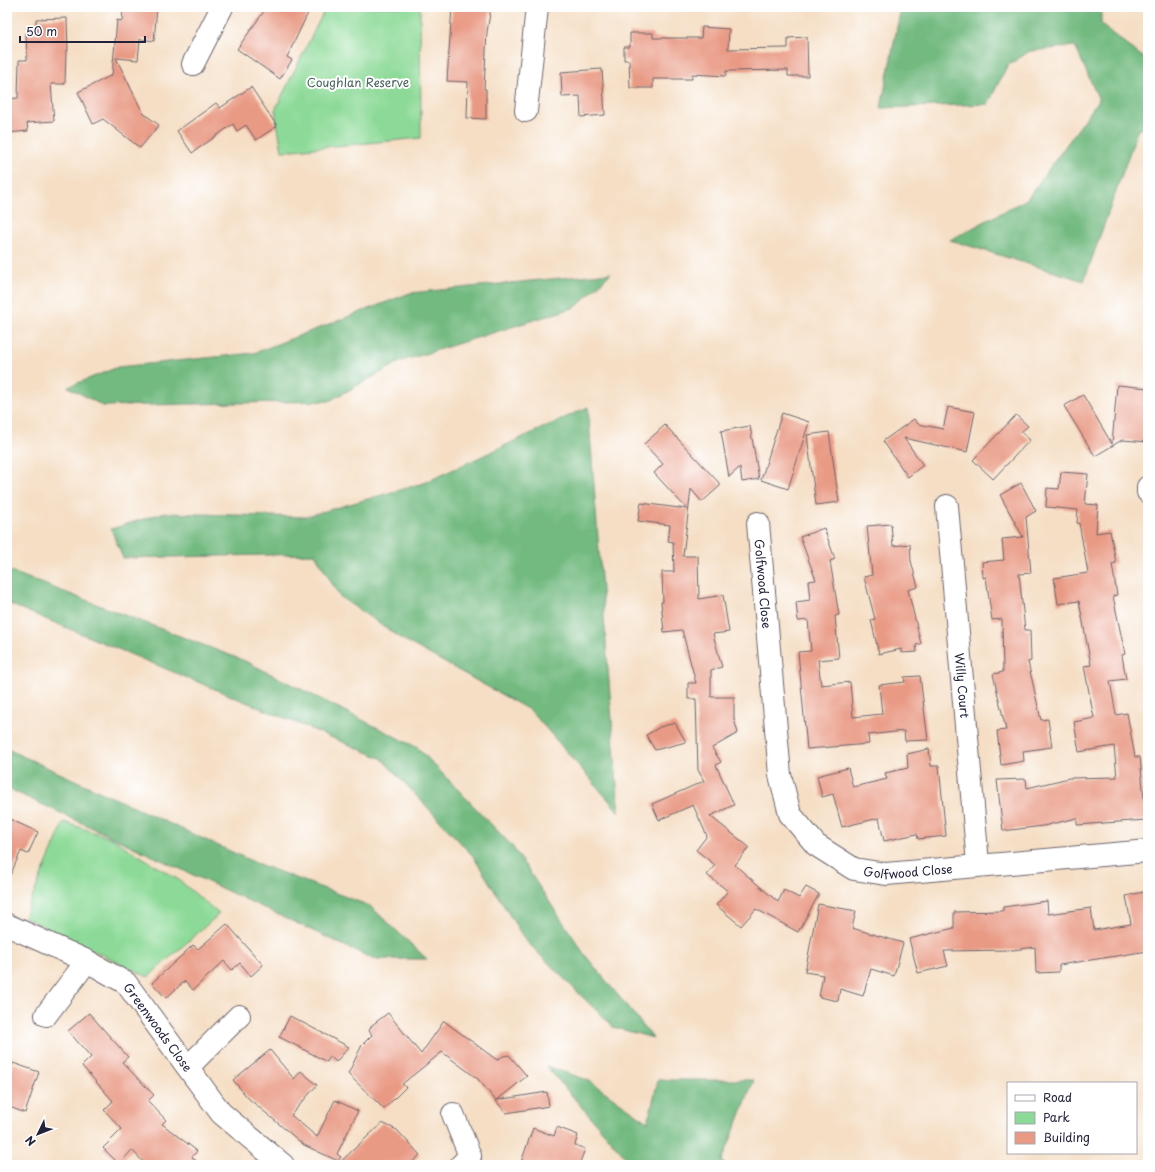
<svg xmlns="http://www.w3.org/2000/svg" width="1155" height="1172" font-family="'Playpen Sans',sans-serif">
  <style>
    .green { fill: #8dda98; stroke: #587e6a }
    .forest { fill: #72ba80; stroke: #4a6e5e }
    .building { fill: #e99a84 }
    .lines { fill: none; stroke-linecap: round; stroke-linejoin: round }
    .minor-casing { stroke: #6c646b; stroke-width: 24 }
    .minor { stroke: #fff; stroke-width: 22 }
    .labels { text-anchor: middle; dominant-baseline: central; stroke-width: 4; stroke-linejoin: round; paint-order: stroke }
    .park-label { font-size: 12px; fill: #47625c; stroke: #fff }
    .street-label { font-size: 12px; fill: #22223b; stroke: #fff }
  </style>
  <rect width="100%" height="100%" fill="#fff"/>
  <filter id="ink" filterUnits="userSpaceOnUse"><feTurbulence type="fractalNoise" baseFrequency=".025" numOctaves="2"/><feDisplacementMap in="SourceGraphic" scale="8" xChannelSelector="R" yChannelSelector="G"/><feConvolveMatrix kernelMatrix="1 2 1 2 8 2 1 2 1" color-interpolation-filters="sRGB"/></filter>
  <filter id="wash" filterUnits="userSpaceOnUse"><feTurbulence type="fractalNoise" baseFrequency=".012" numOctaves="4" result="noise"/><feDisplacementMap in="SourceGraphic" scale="16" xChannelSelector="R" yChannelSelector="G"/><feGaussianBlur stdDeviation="0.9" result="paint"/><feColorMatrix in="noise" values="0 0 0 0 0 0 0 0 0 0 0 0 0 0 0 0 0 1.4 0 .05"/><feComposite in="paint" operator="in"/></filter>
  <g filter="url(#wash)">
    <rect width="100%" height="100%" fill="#f5dec4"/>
    <g class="green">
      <path d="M 326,7 L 420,7 L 421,138 L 282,151 L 275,110 Z"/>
      <path d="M 64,822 L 111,838 L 179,880 L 219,914 L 148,977 L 24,917 Z"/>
    </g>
    <g class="forest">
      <path d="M 901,7 L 1101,7 L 1101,25 L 1148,61 L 1148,129 L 1138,129 L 1084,281 L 950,240 L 1027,199 L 1099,100 L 1075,46 L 1030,51 L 1007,66 L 988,104 L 881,108 Z"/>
      <path d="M 611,273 L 576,307 L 402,361 L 329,401 L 103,406 L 68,387 L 118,367 L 254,353 L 410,293 Z"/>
      <path d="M 588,407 L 619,812 L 531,711 L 404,640 L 340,597 L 315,554 L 123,558 L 111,529 L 163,513 L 304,517 L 424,483 Z"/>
      <path d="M 7,570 L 245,661 L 418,748 L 512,846 L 585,955 L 653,1038 L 613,1027 L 525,940 L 473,856 L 381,758 L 7,603 Z"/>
      <path d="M 7,749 L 256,863 L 370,906 L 427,959 L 373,959 L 7,788 Z"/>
      <path d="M 546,1066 L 588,1080 L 648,1122 L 658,1080 L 754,1080 L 722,1161 L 725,1165 L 632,1165 Z"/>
    </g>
    <g id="blocks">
      <g class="building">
        <path d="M 123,7 L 157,7 L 154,41 L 140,39 L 138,60 L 116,58 L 143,113 L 159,125 L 140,148 L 103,119 L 93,124 L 78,92 L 112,75 L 117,20 L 122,21 Z"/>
        <path d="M 267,7 L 296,7 L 308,13 L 287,57 L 292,60 L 280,79 L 237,49 Z"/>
        <path d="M 452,7 L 491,7 L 487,32 L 484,89 L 486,89 L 486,119 L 467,118 L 468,82 L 447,81 Z"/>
        <path d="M 67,18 L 68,51 L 66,51 L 65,84 L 51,84 L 54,121 L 27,123 L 28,131 L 8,133 L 7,99 L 18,98 L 19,60 L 27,60 L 26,33 L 37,33 L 36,19 Z"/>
        <path d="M 702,27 L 729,29 L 728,49 L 788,48 L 788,38 L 807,37 L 808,76 L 788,76 L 788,70 L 726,71 L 726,76 L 692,74 L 692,79 L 653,79 L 653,88 L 630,88 L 629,60 L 624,60 L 624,47 L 630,47 L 630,33 L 653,33 L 653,38 L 701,38 Z"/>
        <path d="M 602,69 L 605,115 L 581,117 L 580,96 L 562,97 L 561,72 Z"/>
        <path d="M 251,87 L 277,126 L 256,140 L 246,125 L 237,131 L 233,124 L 192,153 L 177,131 L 216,103 L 220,108 Z"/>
        <path d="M 1117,385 L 1148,388 L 1148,442 L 1122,440 L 1095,456 L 1064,406 L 1083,395 L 1112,444 Z"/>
        <path d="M 948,407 L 975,412 L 967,452 L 904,438 L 923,465 L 908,477 L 883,441 L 914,419 L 918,424 L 943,429 Z"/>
        <path d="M 782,413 L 809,422 L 788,489 L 761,480 Z"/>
        <path d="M 1016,415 L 1028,426 L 1021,432 L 1030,440 L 993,479 L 973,460 Z"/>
        <path d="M 665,425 L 721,485 L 702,502 L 691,489 L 683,556 L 698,556 L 699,599 L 723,595 L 729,632 L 713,634 L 722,667 L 711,670 L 711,697 L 734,697 L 734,719 L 738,733 L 712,748 L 721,762 L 716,765 L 734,805 L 710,816 L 749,847 L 735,865 L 778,902 L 784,890 L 799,898 L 806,887 L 819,894 L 798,932 L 756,909 L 741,926 L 716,905 L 728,891 L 707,875 L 715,865 L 696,850 L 707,836 L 693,805 L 659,820 L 652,804 L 704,781 L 698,770 L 696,699 L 688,699 L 688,683 L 696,683 L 682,630 L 664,632 L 661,602 L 663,602 L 662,572 L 674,572 L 673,542 L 668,541 L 670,525 L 638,521 L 641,503 L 687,509 L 654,473 L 663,464 L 644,444 Z"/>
        <path d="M 750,426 L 759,479 L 742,482 L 740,467 L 729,477 L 721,431 Z"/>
        <path d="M 829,432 L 839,502 L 816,505 L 807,435 Z"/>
        <path d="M 1061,472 L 1088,474 L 1085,504 L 1098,505 L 1096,533 L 1110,531 L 1116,563 L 1112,564 L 1117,595 L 1113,596 L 1125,654 L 1122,655 L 1126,679 L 1110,681 L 1116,715 L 1127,713 L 1135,757 L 1140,757 L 1146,820 L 1077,825 L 1077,818 L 1043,826 L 1003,831 L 997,780 L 1026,779 L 1027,788 L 1069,778 L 1117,777 L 1114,746 L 1079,752 L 1074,722 L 1094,718 L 1084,666 L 1091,665 L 1079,601 L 1058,604 L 1054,578 L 1088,573 L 1079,523 L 1077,523 L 1078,510 L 1046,507 L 1047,488 L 1059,489 Z"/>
        <path d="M 1021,483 L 1036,511 L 1026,517 L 1031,573 L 1019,574 L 1025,630 L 1030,630 L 1031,661 L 1028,662 L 1041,720 L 1048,719 L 1052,747 L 1023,751 L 1024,761 L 1001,765 L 997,731 L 1006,730 L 993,674 L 1003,672 L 1002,619 L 992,620 L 986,577 L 983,578 L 982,562 L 1004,560 L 1002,539 L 1023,537 L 1000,495 Z"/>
        <path d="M 891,524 L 893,546 L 910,544 L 911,561 L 918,587 L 908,590 L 921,644 L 916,645 L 917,652 L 901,653 L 901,649 L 879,654 L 871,620 L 875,619 L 864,577 L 872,575 L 867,526 Z"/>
        <path d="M 824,528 L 835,559 L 830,561 L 839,615 L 835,616 L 839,658 L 818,660 L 821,685 L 850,682 L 853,717 L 882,714 L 879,685 L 905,682 L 904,677 L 920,676 L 928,740 L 905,741 L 904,731 L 868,735 L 869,744 L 807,749 L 798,652 L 811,651 L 808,620 L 798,621 L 796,602 L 810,600 L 808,581 L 816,580 L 800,537 Z"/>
        <path d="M 675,723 L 686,742 L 655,750 L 646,735 L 660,727 Z"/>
        <path d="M 929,749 L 931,766 L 939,766 L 946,836 L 918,839 L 917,834 L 884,841 L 879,818 L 842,827 L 833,794 L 822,797 L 817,776 L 848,768 L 853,787 L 887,779 L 885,773 L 908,768 L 907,754 Z"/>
        <path d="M 7,818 L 38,832 L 28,854 L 21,851 L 7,882 Z"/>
        <path d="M 1148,891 L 1148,951 L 1059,965 L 1059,972 L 1036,973 L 1035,947 L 1013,950 L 944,951 L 948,966 L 918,973 L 909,939 L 954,928 L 954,912 L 1003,911 L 1003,907 L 1047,901 L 1048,914 L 1091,908 L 1094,930 L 1131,924 L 1126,896 Z"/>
        <path d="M 818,904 L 856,911 L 852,928 L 903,943 L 894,976 L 871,969 L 863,996 L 840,989 L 838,1001 L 819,997 L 823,975 L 805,972 Z"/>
        <path d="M 227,924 L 263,965 L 251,976 L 240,963 L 232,970 L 224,961 L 193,990 L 185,981 L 166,998 L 152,983 L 193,945 L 198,949 Z"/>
        <path d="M 89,1013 L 128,1057 L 122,1062 L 154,1095 L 148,1101 L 166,1120 L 162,1124 L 197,1151 L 192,1157 L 201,1165 L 146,1165 L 132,1150 L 119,1164 L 103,1148 L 122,1129 L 104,1110 L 113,1101 L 82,1066 L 91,1057 L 68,1031 Z"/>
        <path d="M 388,1013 L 421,1054 L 444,1021 L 497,1060 L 503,1056 L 509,1055 L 527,1076 L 497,1100 L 547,1092 L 549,1106 L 506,1113 L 478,1079 L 442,1052 L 402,1084 L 406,1087 L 384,1109 L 348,1074 L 362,1045 L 372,1035 L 369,1031 L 372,1025 Z"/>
        <path d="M 290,1016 L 349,1047 L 336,1062 L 330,1056 L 327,1062 L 301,1048 L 279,1037 Z"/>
        <path d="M 270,1050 L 294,1079 L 301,1071 L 317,1085 L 291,1115 L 317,1137 L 335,1100 L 358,1111 L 337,1154 L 341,1157 L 338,1161 L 304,1145 L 248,1098 L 233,1080 Z"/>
        <path d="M 13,1063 L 39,1072 L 25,1113 L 7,1106 L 7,1081 Z"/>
        <path d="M 382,1123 L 397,1130 L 420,1155 L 409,1165 L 337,1165 Z"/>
        <path d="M 557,1127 L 578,1135 L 575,1145 L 585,1149 L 579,1165 L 520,1165 L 533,1128 L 554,1136 Z"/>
      </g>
    </g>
  </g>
  <g filter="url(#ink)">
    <use href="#blocks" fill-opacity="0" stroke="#6c646b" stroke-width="1"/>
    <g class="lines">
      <defs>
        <g id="minor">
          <path d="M 193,64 L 222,7"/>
          <path d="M 526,111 L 537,7"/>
          <path d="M 1148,487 L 1148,492"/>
          <path id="s1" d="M 947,506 L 978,864"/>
          <path id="s2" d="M 758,523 L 780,775 L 790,814 L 816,845 L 854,869 L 886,874 L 1148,851"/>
          <path id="s3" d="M 7,925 L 87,961 L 126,983 L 221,1113 L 283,1165"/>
          <path d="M 46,1015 L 87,961"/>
          <path d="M 188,1067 L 239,1016"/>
          <path d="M 453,1114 L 470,1156 L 461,1165"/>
        </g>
      </defs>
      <use href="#minor" class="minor-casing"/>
      <use href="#minor" class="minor"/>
    </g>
  </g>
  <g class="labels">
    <g class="park-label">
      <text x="358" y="82">Coughlan Reserve</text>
    </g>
    <g class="street-label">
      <text stroke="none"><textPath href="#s2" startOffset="61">Golfwood Close</textPath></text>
      <text stroke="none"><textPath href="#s1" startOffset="180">Willy Court</textPath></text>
      <text stroke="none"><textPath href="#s2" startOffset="433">Golfwood Close</textPath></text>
      <text stroke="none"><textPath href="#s3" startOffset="187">Greenwoods Close</textPath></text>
    </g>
  </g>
  <rect width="1155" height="1172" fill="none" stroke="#fff" stroke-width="24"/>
  <rect x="1007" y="1082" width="130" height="72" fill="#ffffff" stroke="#a7a7b1"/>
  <rect x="1015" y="1095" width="20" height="6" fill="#ffffff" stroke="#a7a7b1"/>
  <text x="1043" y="1102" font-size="12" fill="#22223b">Road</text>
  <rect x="1015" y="1112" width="20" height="12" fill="#8dda98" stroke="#a7a7b1"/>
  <text x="1043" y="1122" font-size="12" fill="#22223b">Park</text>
  <rect x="1015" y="1132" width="20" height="12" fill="#e99a84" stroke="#a7a7b1"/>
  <text x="1043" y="1142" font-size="12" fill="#22223b">Building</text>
  <g transform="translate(38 1134) rotate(227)" stroke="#ffffff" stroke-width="3" paint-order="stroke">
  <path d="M0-3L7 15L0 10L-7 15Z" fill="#22223b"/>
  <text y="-6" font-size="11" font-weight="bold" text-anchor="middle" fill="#22223b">N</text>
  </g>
  <path d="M20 36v6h125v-6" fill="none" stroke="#22223b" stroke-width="2"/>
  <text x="26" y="36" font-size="12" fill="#22223b" stroke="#ffffff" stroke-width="3" paint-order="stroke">50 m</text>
</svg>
